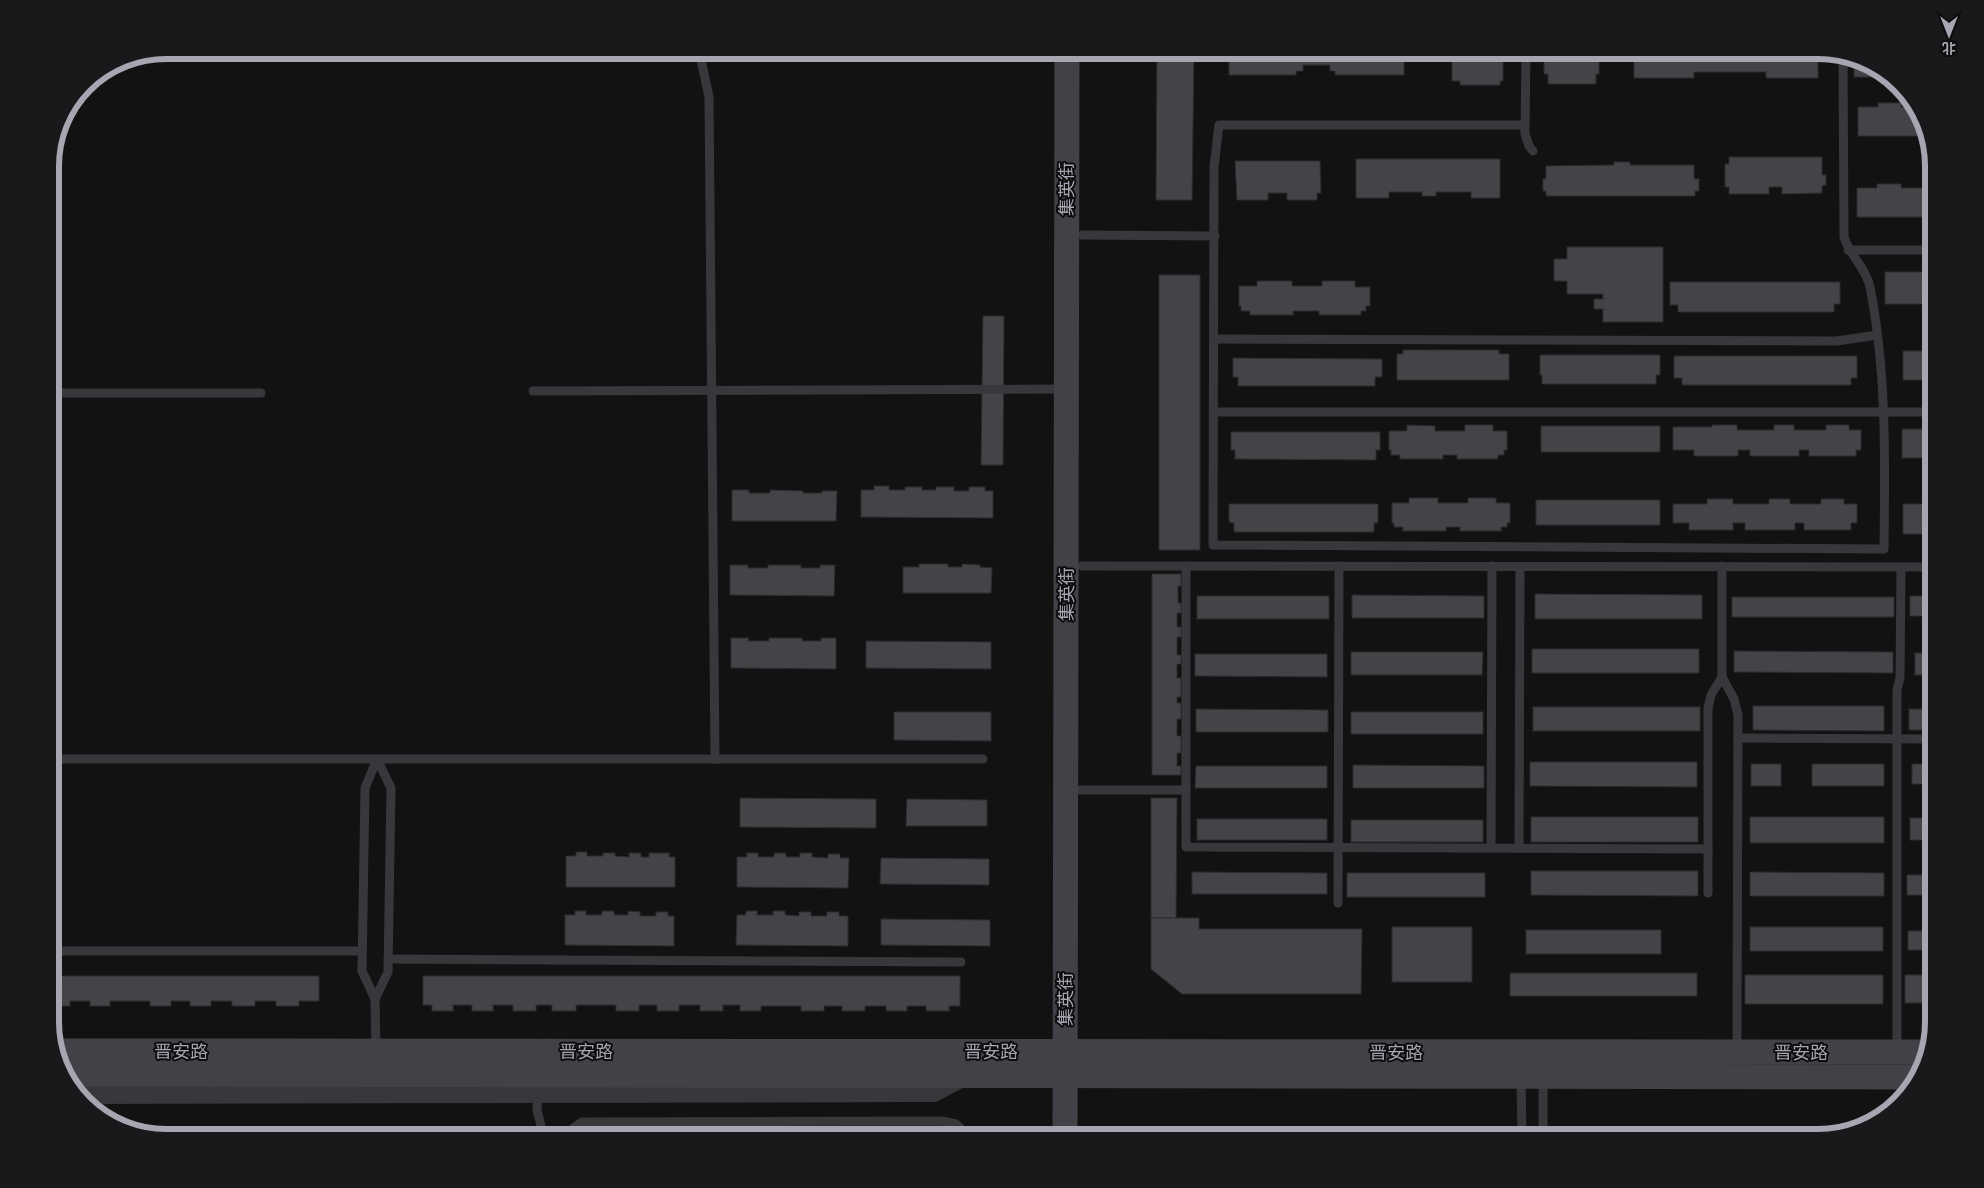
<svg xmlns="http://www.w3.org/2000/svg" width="1984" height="1188" font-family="Quicksand,'Noto Sans SC',sans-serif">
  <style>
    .building { fill: #444448; stroke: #2c2c2f }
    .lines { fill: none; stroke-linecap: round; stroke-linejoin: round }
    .service { stroke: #38383c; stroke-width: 9 }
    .minor { stroke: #38383c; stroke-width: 18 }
    .secondary { stroke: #414247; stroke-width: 25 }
    .labels { text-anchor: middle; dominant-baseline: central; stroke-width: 4; stroke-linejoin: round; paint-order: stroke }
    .street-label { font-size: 18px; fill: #a5a6b2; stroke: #0d0d0e }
    .rim { fill: none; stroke: #a5a6b2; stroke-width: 6 }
  </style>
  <rect width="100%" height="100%" fill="#121213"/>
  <g class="building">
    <path d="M 1157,50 L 1194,50 L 1192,200 L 1156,200 Z"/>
    <path d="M 1229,50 L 1404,50 L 1404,75 L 1335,75 L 1335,71 L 1330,71 L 1330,65 L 1303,65 L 1303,71 L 1296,71 L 1296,75 L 1229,75 Z"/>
    <path d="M 1458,50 L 1500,50 L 1500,59 L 1503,59 L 1503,81 L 1500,81 L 1500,85 L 1460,85 L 1460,81 L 1452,81 L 1452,59 L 1458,59 Z"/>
    <path d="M 1552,50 L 1568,50 L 1568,54 L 1581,54 L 1581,50 L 1592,50 L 1592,54 L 1596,54 L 1596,59 L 1599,59 L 1599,74 L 1596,74 L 1596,84 L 1548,84 L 1548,74 L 1544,74 L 1544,59 L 1548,59 L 1548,54 L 1552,54 Z"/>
    <path d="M 1634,50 L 1818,50 L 1818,78 L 1766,78 L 1766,72 L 1694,72 L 1694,78 L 1634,78 Z"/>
    <path d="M 1854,60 L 1876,66 L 1887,77 L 1854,77 Z"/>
    <path d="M 1878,103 L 1901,103 L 1901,107 L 1917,107 L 1927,136 L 1858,136 L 1858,107 L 1878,107 Z"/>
    <path d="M 1729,157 L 1822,157 L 1822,175 L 1826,175 L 1826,185 L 1822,186 L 1822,193 L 1782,194 L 1782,187 L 1769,187 L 1769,194 L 1729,194 L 1729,187 L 1725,187 L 1725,164 L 1729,164 Z"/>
    <path d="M 1356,159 L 1500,159 L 1500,198 L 1471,198 L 1471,192 L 1436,192 L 1436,196 L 1422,196 L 1422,192 L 1389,192 L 1389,198 L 1356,198 Z"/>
    <path d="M 1235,161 L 1320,161 L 1321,193 L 1317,193 L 1317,200 L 1287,200 L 1287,193 L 1268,193 L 1268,200 L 1237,200 Z"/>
    <path d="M 1614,162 L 1630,162 L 1630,165 L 1694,165 L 1694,179 L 1699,179 L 1699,191 L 1695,191 L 1695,196 L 1546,196 L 1546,191 L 1543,191 L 1543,179 L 1546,179 L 1546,166 L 1614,165 Z"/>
    <path d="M 1877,184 L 1901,184 L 1901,188 L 1934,188 L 1934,217 L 1857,217 L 1857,188 L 1877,188 Z"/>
    <path d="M 1567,247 L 1663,247 L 1663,322 L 1603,322 L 1603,309 L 1594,309 L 1594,299 L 1603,299 L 1603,294 L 1567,294 L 1567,281 L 1554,281 L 1554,259 L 1567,259 Z"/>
    <rect x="1885" y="272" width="49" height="32"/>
    <rect x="1159" y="275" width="41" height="275"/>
    <path d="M 1257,281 L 1292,281 L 1292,286 L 1322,286 L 1322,281 L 1355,281 L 1355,287 L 1370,287 L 1370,306 L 1366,306 L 1366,311 L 1361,311 L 1361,315 L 1319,315 L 1319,311 L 1293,311 L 1293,315 L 1250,315 L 1250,311 L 1241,311 L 1241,306 L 1239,306 L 1239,286 L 1257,286 Z"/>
    <path d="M 1670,282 L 1840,282 L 1840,304 L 1834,304 L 1834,312 L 1678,312 L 1678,305 L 1670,305 Z"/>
    <path d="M 983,316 L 1004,316 L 1003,465 L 981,465 Z"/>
    <path d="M 1403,350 L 1499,350 L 1499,354 L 1509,354 L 1509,380 L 1397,380 L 1397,354 L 1403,354 Z"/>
    <rect x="1903" y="351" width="31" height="29"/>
    <path d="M 1540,355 L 1660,355 L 1660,375 L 1656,375 L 1656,384 L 1542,384 L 1542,375 L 1540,375 Z"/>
    <path d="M 1674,356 L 1857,356 L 1857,378 L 1851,378 L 1851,385 L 1682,385 L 1682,378 L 1674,378 Z"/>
    <path d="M 1233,358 L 1382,359 L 1382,377 L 1375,377 L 1375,386 L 1238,386 L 1238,377 L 1233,377 Z"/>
    <path d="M 1407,425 L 1435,426 L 1435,431 L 1465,431 L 1465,425 L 1493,425 L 1493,431 L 1507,431 L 1507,450 L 1504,450 L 1504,455 L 1498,455 L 1498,459 L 1457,459 L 1457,455 L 1443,455 L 1443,459 L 1400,459 L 1400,455 L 1391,455 L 1391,450 L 1389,450 L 1389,431 L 1407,431 Z"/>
    <path d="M 1712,425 L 1737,425 L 1737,430 L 1774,430 L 1774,425 L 1794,425 L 1794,430 L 1826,430 L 1826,425 L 1849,425 L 1849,430 L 1861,430 L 1861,450 L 1856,450 L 1856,456 L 1809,456 L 1809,450 L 1799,450 L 1799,456 L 1750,456 L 1750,450 L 1738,450 L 1738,456 L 1694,456 L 1694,450 L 1673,450 L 1673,427 L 1712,427 Z"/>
    <rect x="1541" y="426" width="119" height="26"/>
    <rect x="1902" y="429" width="32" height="29"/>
    <path d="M 1231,432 L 1380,432 L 1380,450 L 1376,450 L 1376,460 L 1235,459 L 1235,450 L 1231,450 Z"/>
    <path d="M 874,486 L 889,486 L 889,490 L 905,490 L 905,487 L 922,487 L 922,490 L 936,490 L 936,487 L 954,487 L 954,491 L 969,491 L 969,487 L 985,487 L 985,491 L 993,491 L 993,518 L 861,517 L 861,490 L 874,490 Z"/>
    <path d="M 732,490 L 749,490 L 749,493 L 770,493 L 770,490 L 803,491 L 803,493 L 822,493 L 822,491 L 837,491 L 836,521 L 732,521 Z"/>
    <path d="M 1409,498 L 1438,498 L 1438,503 L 1468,503 L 1468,498 L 1496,498 L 1496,503 L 1510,503 L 1510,523 L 1507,523 L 1507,527 L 1501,527 L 1501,531 L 1460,531 L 1460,527 L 1446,527 L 1446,531 L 1403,531 L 1403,527 L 1394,527 L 1394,523 L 1392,523 L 1392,503 L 1409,503 Z"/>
    <path d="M 1707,499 L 1733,499 L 1733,504 L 1769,504 L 1769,499 L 1790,499 L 1790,504 L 1821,504 L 1821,499 L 1844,499 L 1844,504 L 1857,504 L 1857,523 L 1851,523 L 1851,530 L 1804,530 L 1804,523 L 1795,523 L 1795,530 L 1745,530 L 1745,523 L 1733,523 L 1733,530 L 1689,530 L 1689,523 L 1673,523 L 1673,504 L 1707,504 Z"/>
    <rect x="1536" y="500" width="124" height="25"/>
    <path d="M 1229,504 L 1378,504 L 1378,523 L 1374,523 L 1374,532 L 1234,532 L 1234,523 L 1229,522 Z"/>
    <rect x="1903" y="504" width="31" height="30"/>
    <path d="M 919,564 L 948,564 L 948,567 L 962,567 L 962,564 L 980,565 L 980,567 L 992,568 L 991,593 L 903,593 L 903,567 L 919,567 Z"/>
    <path d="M 730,565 L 748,565 L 748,568 L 768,568 L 768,565 L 801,565 L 801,568 L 820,568 L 820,565 L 835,565 L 834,596 L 730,595 Z"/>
    <path d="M 1152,574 L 1181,574 L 1181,586 L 1178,586 L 1178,603 L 1181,603 L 1181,613 L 1177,613 L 1177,627 L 1181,627 L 1181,637 L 1177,637 L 1177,655 L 1181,655 L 1181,664 L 1177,664 L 1177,678 L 1181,678 L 1181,697 L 1177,697 L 1177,703 L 1181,703 L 1181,719 L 1177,719 L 1177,736 L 1181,736 L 1181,753 L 1177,753 L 1177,766 L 1181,766 L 1181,775 L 1152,775 Z"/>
    <path d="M 1535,594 L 1702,595 L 1702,619 L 1535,619 Z"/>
    <path d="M 1352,595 L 1484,596 L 1484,618 L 1352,618 Z"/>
    <rect x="1197" y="596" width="132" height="23"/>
    <rect x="1910" y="596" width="24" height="20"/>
    <rect x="1732" y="597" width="162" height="20"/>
    <path d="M 731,638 L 749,638 L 748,641 L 769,641 L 769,638 L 802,638 L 802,641 L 821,641 L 821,638 L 836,638 L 836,669 L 731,668 Z"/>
    <path d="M 866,641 L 991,642 L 991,669 L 866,668 Z"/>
    <rect x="1532" y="649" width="167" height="24"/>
    <path d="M 1734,651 L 1893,652 L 1893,673 L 1734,672 Z"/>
    <path d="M 1351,652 L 1483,652 L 1482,675 L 1351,675 Z"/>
    <rect x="1915" y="653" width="19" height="22"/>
    <path d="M 1195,654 L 1327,654 L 1327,677 L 1195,676 Z"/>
    <path d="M 1753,706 L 1884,706 L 1884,731 L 1753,730 Z"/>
    <rect x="1533" y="707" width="167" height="24"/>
    <path d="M 1196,709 L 1328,710 L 1328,732 L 1196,732 Z"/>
    <rect x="1909" y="709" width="25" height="21"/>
    <path d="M 894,712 L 991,712 L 991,741 L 894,740 Z"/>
    <rect x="1351" y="712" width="132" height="22"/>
    <path d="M 1530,762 L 1697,762 L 1697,787 L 1530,786 Z"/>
    <rect x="1751" y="764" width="30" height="22"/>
    <rect x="1812" y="764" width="72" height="22"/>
    <rect x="1912" y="764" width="22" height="20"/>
    <path d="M 1353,765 L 1484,766 L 1484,788 L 1353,788 Z"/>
    <path d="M 1196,766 L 1327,766 L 1327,788 L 1195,788 Z"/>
    <path d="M 740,798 L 876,799 L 876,828 L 740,827 Z"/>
    <path d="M 1151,798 L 1177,798 L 1176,918 L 1151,918 Z"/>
    <path d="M 907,799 L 987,800 L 987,826 L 906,826 Z"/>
    <rect x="1531" y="817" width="167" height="25"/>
    <rect x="1750" y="817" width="134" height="26"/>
    <rect x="1910" y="818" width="24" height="22"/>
    <rect x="1197" y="819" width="130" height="21"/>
    <rect x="1351" y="820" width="132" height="22"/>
    <path d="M 576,852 L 587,852 L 587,856 L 603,856 L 603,853 L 615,853 L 615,856 L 629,857 L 629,853 L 641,853 L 641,857 L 649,857 L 649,853 L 669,853 L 669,857 L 675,857 L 675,887 L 566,887 L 566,856 L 576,856 Z"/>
    <path d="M 747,853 L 758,853 L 758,857 L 774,857 L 774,853 L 786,853 L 786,857 L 800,857 L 800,853 L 812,853 L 812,857 L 828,858 L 828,854 L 840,854 L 840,858 L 849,858 L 848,888 L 737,887 L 737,857 L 747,857 Z"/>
    <path d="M 881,858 L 989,859 L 989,885 L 880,884 Z"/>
    <path d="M 1531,871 L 1698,871 L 1698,896 L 1531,895 Z"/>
    <path d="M 1192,872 L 1327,873 L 1327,894 L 1192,894 Z"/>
    <path d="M 1750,872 L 1884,873 L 1884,896 L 1750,896 Z"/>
    <rect x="1347" y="873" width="138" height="24"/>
    <rect x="1907" y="875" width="27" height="20"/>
    <path d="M 575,911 L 586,911 L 586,915 L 602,915 L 602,911 L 614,911 L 614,915 L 628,915 L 628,911 L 640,912 L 640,916 L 656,916 L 656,912 L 668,912 L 668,916 L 674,916 L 674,946 L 565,945 L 565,915 L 575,915 Z"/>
    <path d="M 746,911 L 757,911 L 757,915 L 773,915 L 773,911 L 785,911 L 785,915 L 799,916 L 799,912 L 811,912 L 811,916 L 827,916 L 827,912 L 839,912 L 839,916 L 848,916 L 848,946 L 736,945 L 737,915 L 746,915 Z"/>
    <path d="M 1151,918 L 1199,918 L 1199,929 L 1362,929 L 1361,994 L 1182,994 L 1151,969 Z"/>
    <path d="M 881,919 L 990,920 L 990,946 L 881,945 Z"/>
    <rect x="1392" y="927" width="80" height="55"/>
    <rect x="1750" y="927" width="133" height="24"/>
    <rect x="1526" y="930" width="135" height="24"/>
    <rect x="1908" y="931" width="26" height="19"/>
    <rect x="1510" y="973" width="187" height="23"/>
    <rect x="1745" y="975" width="138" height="29"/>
    <rect x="1905" y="975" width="29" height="28"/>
    <path d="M 50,976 L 319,976 L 319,1001 L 299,1001 L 299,1006 L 276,1006 L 276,1001 L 255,1001 L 255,1006 L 232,1006 L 232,1001 L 211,1001 L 211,1006 L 190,1006 L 190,1001 L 171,1001 L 171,1006 L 150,1006 L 150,1001 L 110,1001 L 110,1006 L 90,1006 L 90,1001 L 70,1001 L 70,1006 L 50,1006 Z"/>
    <path d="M 423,976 L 960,976 L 960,1006 L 949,1006 L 949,1011 L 926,1011 L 926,1006 L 907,1006 L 907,1011 L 886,1011 L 886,1006 L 865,1006 L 865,1011 L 842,1011 L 842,1006 L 824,1006 L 824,1011 L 801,1011 L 801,1006 L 761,1006 L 761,1011 L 740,1011 L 740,1005 L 723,1005 L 723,1011 L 700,1011 L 700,1005 L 679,1005 L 679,1011 L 657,1011 L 657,1005 L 639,1005 L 639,1011 L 616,1011 L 616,1005 L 576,1005 L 576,1011 L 552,1011 L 552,1005 L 536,1005 L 536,1011 L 513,1011 L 513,1005 L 493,1005 L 493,1011 L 472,1011 L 472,1005 L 453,1005 L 453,1011 L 432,1011 L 432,1005 L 423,1005 Z"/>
  </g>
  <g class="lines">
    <g class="service">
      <path d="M 699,50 L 709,97 L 715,759"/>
      <path d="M 1526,50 L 1525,134 L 1529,146 L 1533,151"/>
      <path d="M 1525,125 L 1219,125 L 1214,167 L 1213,545 L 1884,549 C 1885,461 1887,374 1870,287 C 1866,268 1850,256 1844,237 L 1843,57"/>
      <path d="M 1082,235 L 1215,236"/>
      <path d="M 1848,250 L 1934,250"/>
      <path d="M 1215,339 L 1837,341 L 1877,335"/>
      <path d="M 533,391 L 1065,389"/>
      <path d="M 50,393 L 261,393"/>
      <path d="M 1214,412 L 1934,412"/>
      <path d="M 1082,566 L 1934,567"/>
      <path d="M 1186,566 L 1186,847 L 1708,849"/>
      <path d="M 1722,566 L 1722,677 L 1734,699 L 1738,715 L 1737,1049"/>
      <path d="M 1738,738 L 1934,739"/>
      <path d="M 50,759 L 983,759"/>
      <path d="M 1081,790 L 1186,790"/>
      <path d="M 1491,848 L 1492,566"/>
      <path d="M 1519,848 L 1520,566"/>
      <path d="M 1708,893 L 1708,708 L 1711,695 L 1722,677"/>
      <path d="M 1338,903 L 1339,566"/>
      <path d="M 50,951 L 362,951"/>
      <path d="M 388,959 L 961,962"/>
      <path d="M 375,999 L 388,972 L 391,788 L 377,759"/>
      <path d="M 376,1050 L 375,999 L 362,971 L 365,788 L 377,759"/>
      <path d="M 1897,1050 L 1897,689 L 1900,678 L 1901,567"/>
      <path d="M 1521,1078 L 1522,1138"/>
      <path d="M 1543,1078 L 1543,1138"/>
      <path d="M 538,1094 L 537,1110 L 544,1138"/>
      <path d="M 560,1138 L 582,1122 L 942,1121 L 956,1124 L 971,1138"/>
    </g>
    <path class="minor" d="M 80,1095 L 934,1093 L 964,1077"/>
    <g class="secondary">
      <path d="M 57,1051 L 1926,1052"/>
      <path d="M 64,1074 L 1919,1077"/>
      <path d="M 1065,1138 L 1067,50"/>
    </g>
  </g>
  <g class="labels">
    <g class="street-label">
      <text transform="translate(1066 189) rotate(-90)">集英街</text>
      <text transform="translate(1066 594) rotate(-90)">集英街</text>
      <text transform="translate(1065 999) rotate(-90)">集英街</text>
      <text x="181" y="1051">晋安路</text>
      <text x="586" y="1051">晋安路</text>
      <text x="991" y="1051">晋安路</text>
      <text x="1396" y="1052">晋安路</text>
      <text x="1801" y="1052">晋安路</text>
    </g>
  </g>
  <path d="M0 0H1984V1188H0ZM166 59H1818A107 107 0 0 1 1925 166V1022A107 107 0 0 1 1818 1129H166A107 107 0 0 1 59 1022V166A107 107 0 0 1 166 59Z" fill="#19191b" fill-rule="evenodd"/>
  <path class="rim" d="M166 59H1818A107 107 0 0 1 1925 166V1022A107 107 0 0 1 1818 1129H166A107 107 0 0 1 59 1022V166A107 107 0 0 1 166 59Z"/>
  <g transform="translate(1949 35) rotate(180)" stroke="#0d0d0e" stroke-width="4" paint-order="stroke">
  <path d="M0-4L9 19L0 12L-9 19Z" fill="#a5a6b2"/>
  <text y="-8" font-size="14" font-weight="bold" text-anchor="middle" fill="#a5a6b2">北</text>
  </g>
</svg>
